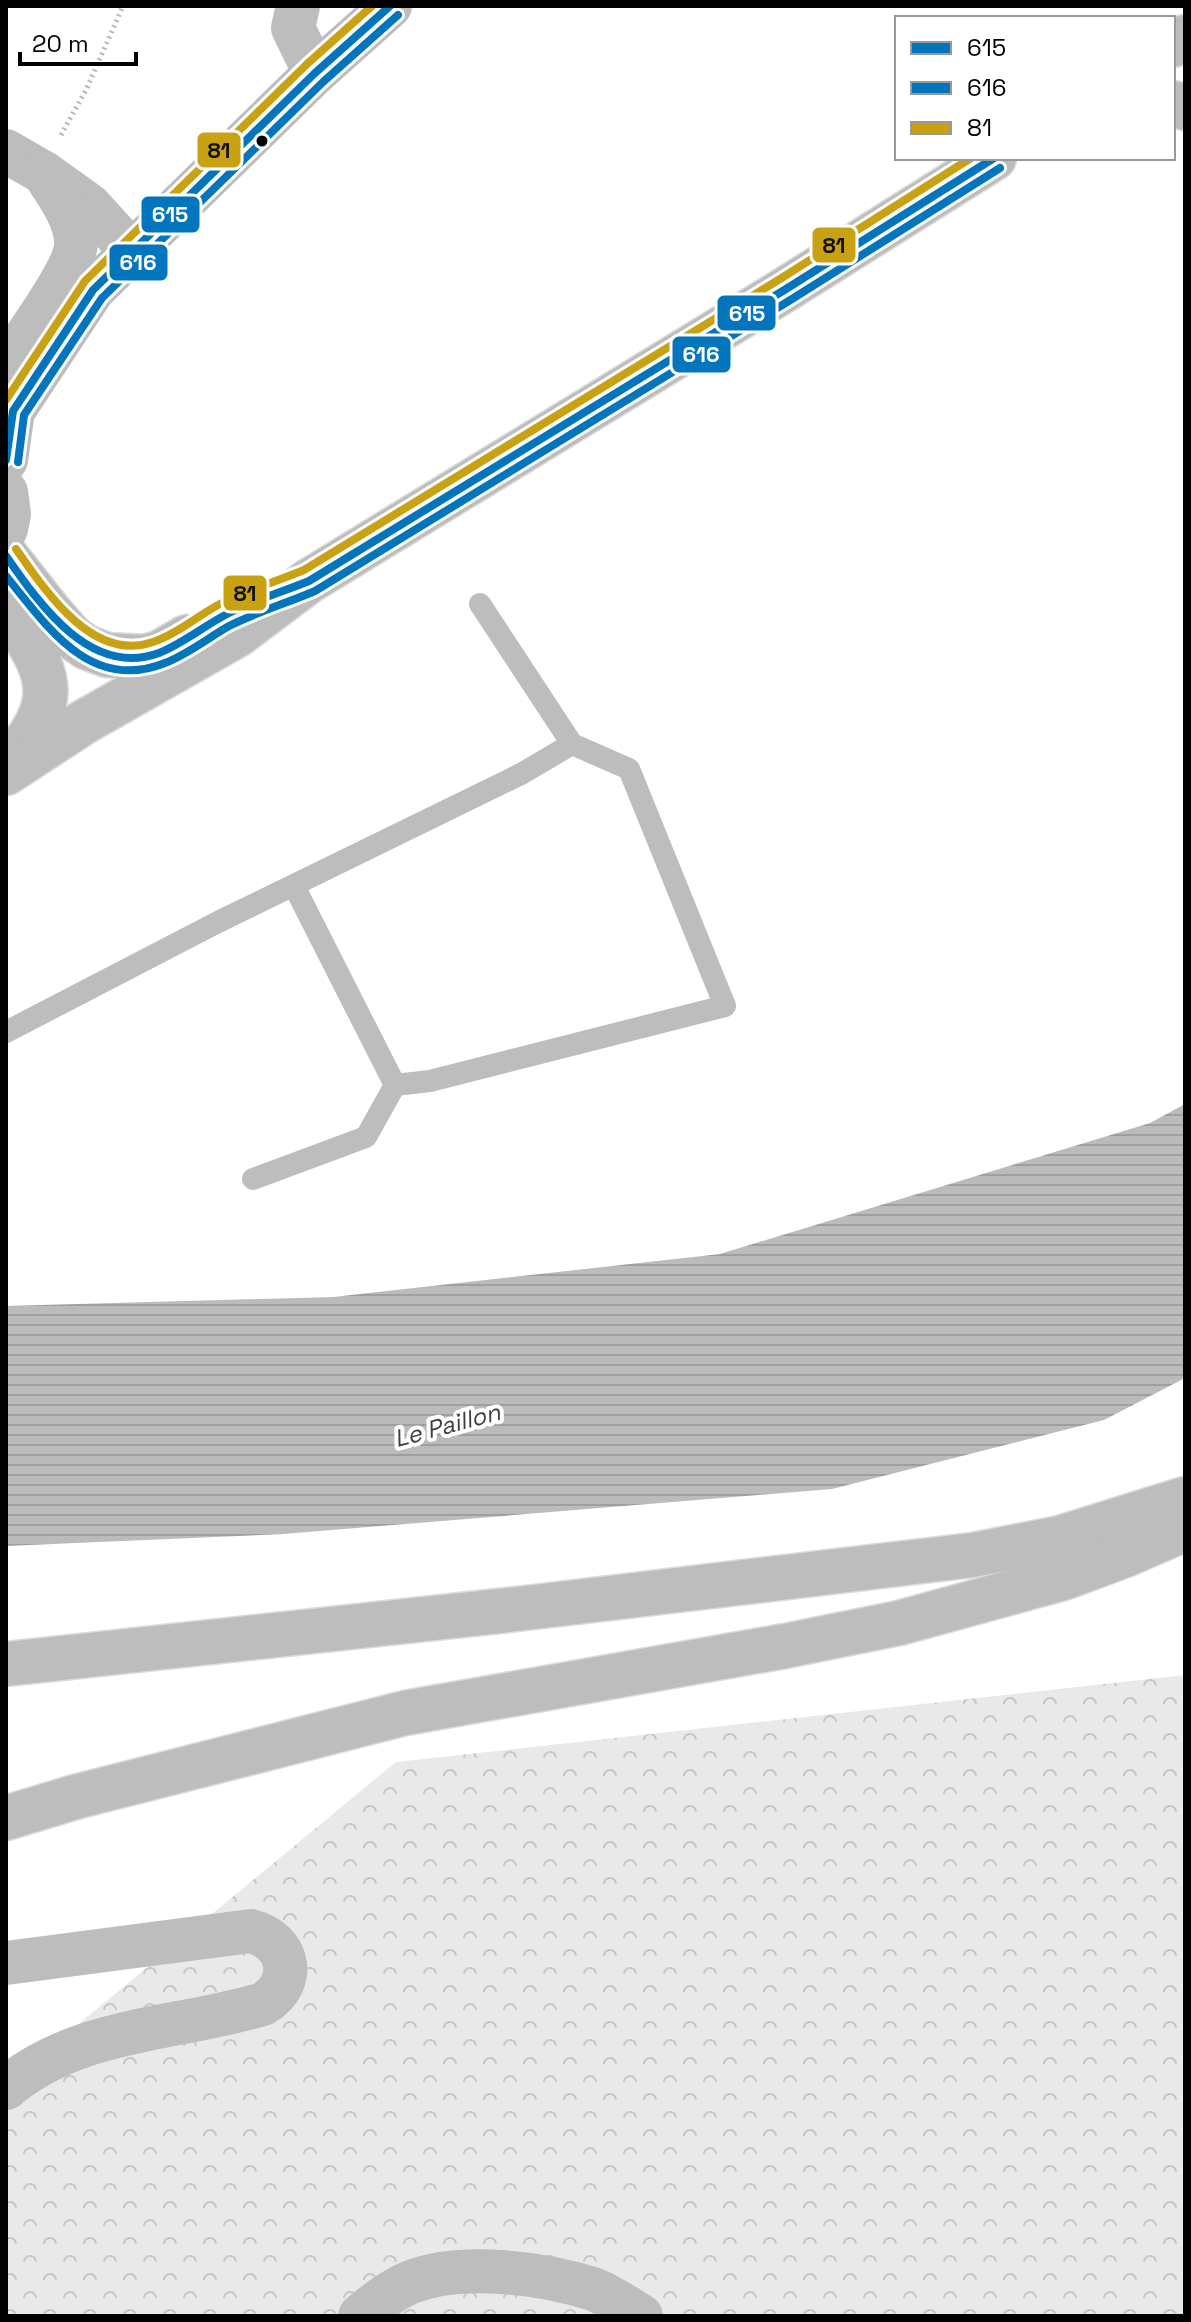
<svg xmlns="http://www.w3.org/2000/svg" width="1191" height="2322" font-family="'Space Grotesk',sans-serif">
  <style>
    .forest { fill: url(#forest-crowns) }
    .water { fill: url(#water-rules) }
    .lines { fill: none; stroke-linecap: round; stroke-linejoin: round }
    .primary-casing { stroke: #dbdbdb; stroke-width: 47 }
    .path { stroke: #b8b8b8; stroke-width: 5; stroke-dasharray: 2 4; stroke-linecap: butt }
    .service { stroke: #bdbdbd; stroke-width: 22 }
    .minor { stroke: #bdbdbd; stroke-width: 44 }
    .tertiary { stroke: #bdbdbd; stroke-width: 44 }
    .primary { stroke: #bdbdbd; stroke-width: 44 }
    .bus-1-casing { stroke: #fff; stroke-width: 14 }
    .bus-2-casing { stroke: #fff; stroke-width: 14 }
    .bus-3-casing { stroke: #fff; stroke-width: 14 }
    .bus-1 { stroke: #0275bc; stroke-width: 8 }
    .bus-2 { stroke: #0275bc; stroke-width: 8 }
    .bus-3 { stroke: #c9a214; stroke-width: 8 }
    .bus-dot { fill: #000; stroke: #fff; stroke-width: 3 }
    .labels { text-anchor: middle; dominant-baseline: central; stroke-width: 8; stroke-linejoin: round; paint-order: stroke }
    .water-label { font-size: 24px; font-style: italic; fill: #3f3f3f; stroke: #fff }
    .line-badge { stroke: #fff; stroke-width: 3 }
    .badge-label { font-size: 22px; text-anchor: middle; font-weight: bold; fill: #fff }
    .pale-badge-label { font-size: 22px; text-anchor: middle; font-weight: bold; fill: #111 }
  </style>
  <defs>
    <pattern id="forest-crowns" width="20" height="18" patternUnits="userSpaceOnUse" patternTransform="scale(2)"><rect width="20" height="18" fill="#e9e9e9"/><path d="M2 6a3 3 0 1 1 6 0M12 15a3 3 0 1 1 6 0" fill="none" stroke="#c6c6c6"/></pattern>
    <pattern id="water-rules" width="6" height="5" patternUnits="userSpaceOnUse" patternTransform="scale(2)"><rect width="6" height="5" fill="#bbb"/><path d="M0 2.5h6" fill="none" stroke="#9f9f9f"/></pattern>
  </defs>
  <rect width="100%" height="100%" fill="#fff"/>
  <path class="forest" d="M 1185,1675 L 1185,2316 L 6,2316 L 6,2084 L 396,1762 Z"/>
  <path class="water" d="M 1185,1104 L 1185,1378 L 1104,1420 L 832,1489 L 283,1534 L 6,1546 L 6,1306 L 333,1297 L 720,1254 L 1150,1123 Z"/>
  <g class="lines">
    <defs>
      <g id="primary">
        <path d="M 1173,45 L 1185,37"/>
        <path d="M 1173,103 L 1185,108"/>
        <path d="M 6,556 L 50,612 L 72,637 L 86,647 L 107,655 L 144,657 L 159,653 L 187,637"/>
        <path d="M 6,609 C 51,672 65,700 8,763"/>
        <path d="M 6,773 L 84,722 L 237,635 L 309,581 L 786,289 L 994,158"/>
        <path d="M 6,1664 L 517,1609 L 973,1555 L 1060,1538 L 1185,1499"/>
        <path d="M 6,1818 L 75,1797 L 405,1713 L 785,1646 L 899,1623 L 1063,1578 L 1125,1555 L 1185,1529"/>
      </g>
    </defs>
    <use href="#primary" class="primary-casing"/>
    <path class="path" d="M 61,135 L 86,90 L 123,6"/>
    <g class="service">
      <path d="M 480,604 L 572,744"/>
      <path d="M 294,886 L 395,1085"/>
      <path d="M 6,1032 L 218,922 L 521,774 L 572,744 L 629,769 L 725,1006 L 430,1081 L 395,1085 L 366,1137 L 253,1179"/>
    </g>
    <path class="minor" d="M 298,6 L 293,28 L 315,73"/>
    <g class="tertiary">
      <path d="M 6,151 L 44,173 L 90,206 L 132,252"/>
      <path d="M 6,366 C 22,341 79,267 76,240 C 74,215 57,194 44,173"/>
      <path d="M 6,460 L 13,411 L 93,290 L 315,73 L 390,6"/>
      <path d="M 6,492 L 9,514 L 6,529"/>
      <path d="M 6,1963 L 251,1931 C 290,1941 298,1983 263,2004 C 176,2030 79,2027 6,2088"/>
      <path d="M 360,2316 C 375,2303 392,2290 411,2282 C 462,2262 542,2273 593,2289 C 609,2295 626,2307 641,2316"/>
    </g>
    <use href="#primary" class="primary"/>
    <defs>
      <g id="bus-1">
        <path d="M 6,460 L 13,411 L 93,290 L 315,73 L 390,6"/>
        <path d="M 6,556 C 40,605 91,678 159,653 C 184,643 205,625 229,613 C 255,600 282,592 309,581 L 786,289 L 994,158"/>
      </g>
      <g id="bus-2">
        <path d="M 18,462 L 24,415 L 102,298 L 323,82 L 398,15"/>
        <path d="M 6,576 C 47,626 90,693 165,663 C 188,654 208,638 229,626 C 257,612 287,603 315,591 L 792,299 L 1000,168"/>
      </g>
      <g id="bus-3">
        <path d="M 6,400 L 85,281 L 307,64 L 372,6"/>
        <path d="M 16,549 C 46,592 93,663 153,642 C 177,634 196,617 218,605 C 245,591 275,582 304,570 L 780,279 L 971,158"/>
      </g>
    </defs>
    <use href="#bus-1" class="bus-1-casing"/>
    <use href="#bus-2" class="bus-2-casing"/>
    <use href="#bus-3" class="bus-3-casing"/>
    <use href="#bus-1" class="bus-1"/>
    <use href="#bus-2" class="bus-2"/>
    <use href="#bus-3" class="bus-3"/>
  </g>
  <circle class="bus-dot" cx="262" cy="141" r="7"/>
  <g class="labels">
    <g class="water-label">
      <text transform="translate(447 1425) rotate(-15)">Le Paillon</text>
    </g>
  </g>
  <g class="line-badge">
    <rect x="196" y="131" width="46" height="38" rx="8" fill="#c9a214"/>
    <rect x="140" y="195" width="61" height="39" rx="8" fill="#0275bc"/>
    <rect x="811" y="226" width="46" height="38" rx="8" fill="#c9a214"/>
    <rect x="108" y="243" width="61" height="39" rx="8" fill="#0275bc"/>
    <rect x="716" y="294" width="61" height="38" rx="8" fill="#0275bc"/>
    <rect x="671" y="335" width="61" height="39" rx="8" fill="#0275bc"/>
    <rect x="222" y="574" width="46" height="38" rx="8" fill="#c9a214"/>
  </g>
  <g class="badge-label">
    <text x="170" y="222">615</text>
    <text x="138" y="270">616</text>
    <text x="747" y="321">615</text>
    <text x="701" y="362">616</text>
  </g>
  <g class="pale-badge-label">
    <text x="219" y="158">81</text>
    <text x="834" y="253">81</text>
    <text x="245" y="601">81</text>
  </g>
  <rect width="1191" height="2322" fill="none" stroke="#000000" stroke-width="16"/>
  <rect x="895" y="16" width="280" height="144" fill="#ffffff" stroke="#999999" stroke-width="2"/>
  <rect x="911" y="42" width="40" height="12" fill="#0275bc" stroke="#999999" stroke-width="2"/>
  <text x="967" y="56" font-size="24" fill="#000000">615</text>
  <rect x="911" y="82" width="40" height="12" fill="#0275bc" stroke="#999999" stroke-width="2"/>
  <text x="967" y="96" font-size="24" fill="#000000">616</text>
  <rect x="911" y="122" width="40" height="12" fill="#c9a214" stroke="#999999" stroke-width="2"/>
  <text x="967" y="136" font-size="24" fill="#000000">81</text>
  <path d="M20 52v12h116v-12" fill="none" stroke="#000000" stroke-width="4"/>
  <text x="32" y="52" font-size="24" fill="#000000" stroke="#ffffff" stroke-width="6" paint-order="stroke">20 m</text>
</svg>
